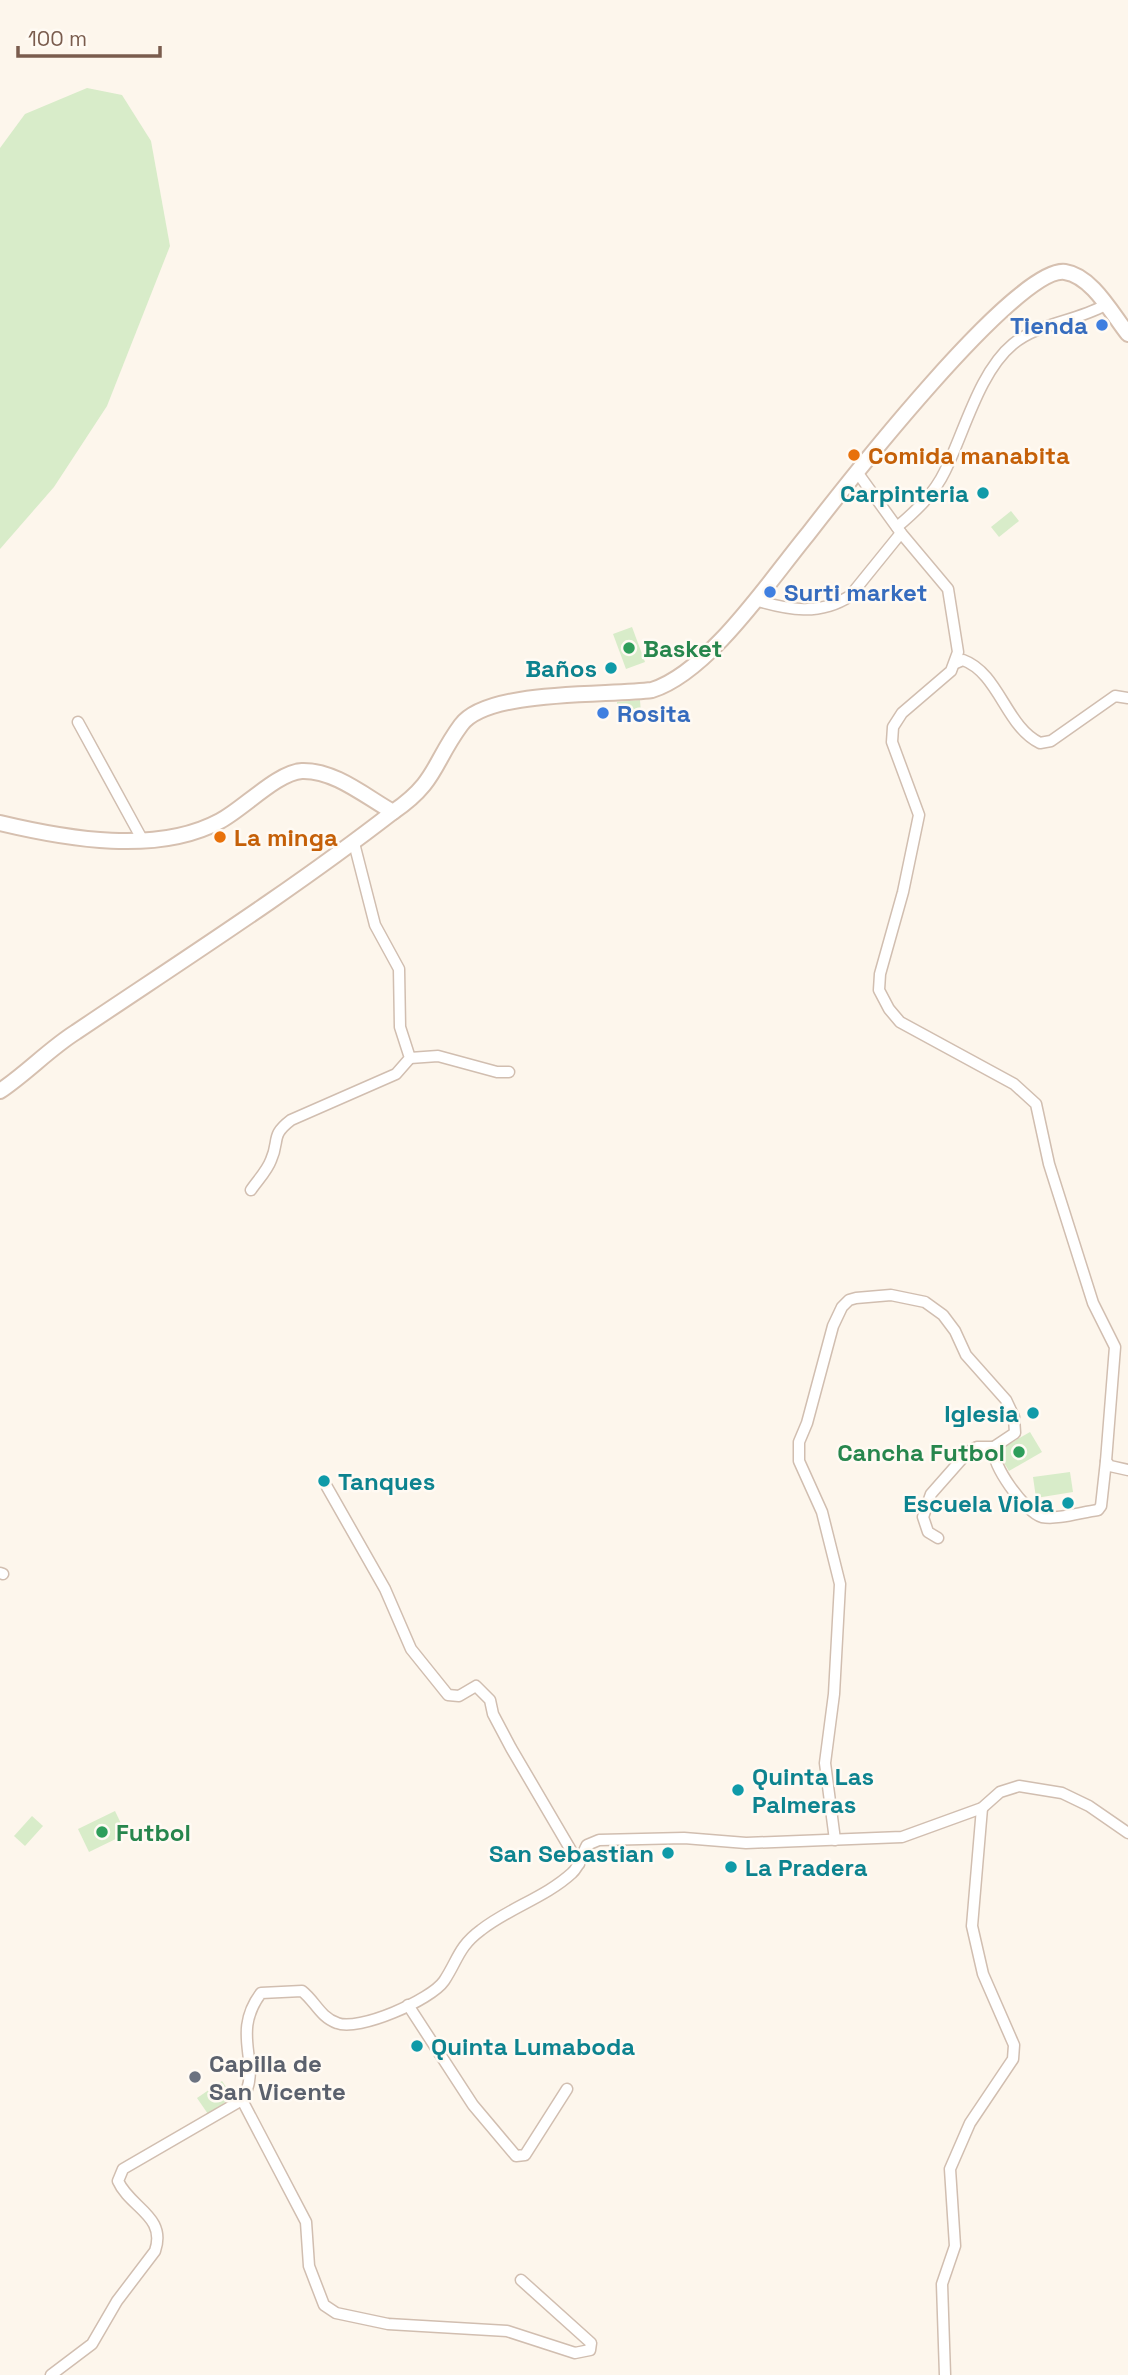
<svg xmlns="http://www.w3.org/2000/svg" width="1128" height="2375" font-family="'Space Grotesk',sans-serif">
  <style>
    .green { fill: #d8ecc9 }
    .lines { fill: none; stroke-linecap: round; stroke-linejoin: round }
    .street-casing { stroke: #d1beb0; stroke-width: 13 }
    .secondary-casing { stroke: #d6c0b0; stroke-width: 18 }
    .street { stroke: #fff; stroke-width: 10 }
    .secondary { stroke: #fff; stroke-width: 14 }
    .shop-dot { fill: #3f7fe0; stroke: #fffaf3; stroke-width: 2.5 }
    .food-dot { fill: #e8710a; stroke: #fffaf3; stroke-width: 2.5 }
    .culture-dot { fill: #0f9aa8; stroke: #fffaf3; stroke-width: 2.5 }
    .leisure-dot { fill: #2e9e5b; stroke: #fffaf3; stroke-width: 2.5 }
    .worship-dot { fill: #6b7280; stroke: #fffaf3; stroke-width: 2.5 }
    .labels { text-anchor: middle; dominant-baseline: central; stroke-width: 5; stroke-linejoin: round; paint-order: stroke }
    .shop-label { font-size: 24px; font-weight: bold; fill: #366cbe; stroke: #fffaf3; text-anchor: start }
    .food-label { font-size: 24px; font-weight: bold; fill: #c56008; stroke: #fffaf3; text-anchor: start }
    .culture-label { font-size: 24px; font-weight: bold; fill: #0d838f; stroke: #fffaf3; text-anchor: end }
    .leisure-label { font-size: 24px; font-weight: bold; fill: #27864d; stroke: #fffaf3; text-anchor: start }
    .worship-label { font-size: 24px; font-weight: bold; fill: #5b616d; stroke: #fffaf3; text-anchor: start }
  </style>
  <rect width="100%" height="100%" fill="#fdf6ec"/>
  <g class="green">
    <path d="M 87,88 L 122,95 L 151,141 L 170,246 L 107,406 L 54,487 L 0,549 L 0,148 L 25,114 Z"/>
    <path d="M 1011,511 L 1019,521 L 999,537 L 991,527 Z"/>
    <path d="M 632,627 L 645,662 L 626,669 L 613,634 Z"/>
    <path d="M 640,700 L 641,714 L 618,716 L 617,702 Z"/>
    <path d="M 1030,1432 L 1042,1452 L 1009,1471 L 997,1451 Z"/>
    <path d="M 1070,1472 L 1073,1492 L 1036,1498 L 1033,1477 Z"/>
    <path d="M 115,1811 L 126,1834 L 89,1852 L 78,1829 Z"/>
    <path d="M 32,1816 L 43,1826 L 25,1846 L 14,1836 Z"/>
    <path d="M 222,2081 L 233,2097 L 208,2114 L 197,2098 Z"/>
  </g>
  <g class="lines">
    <defs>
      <g id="street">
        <path d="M 857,472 L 901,533 L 948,589 L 958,652 L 951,671 L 902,713 L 893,727 L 892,742 L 919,815 L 903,892 L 880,974 L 879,990 L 889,1009 L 900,1022 L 1014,1084 L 1036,1104 L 1049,1164 L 1093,1303 L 1115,1347 L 1106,1461 L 1110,1466 L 1128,1470"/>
        <path d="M 897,527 C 916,511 934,494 945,471 C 964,433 979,372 1013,344 C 1038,323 1075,322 1105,305"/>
        <path d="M 755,600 C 788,610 820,616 850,596 L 901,533"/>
        <path d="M 956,663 L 963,660 C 999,673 1006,727 1040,743 L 1051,741 L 1115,696 L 1128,698"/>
        <path d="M 78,722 L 142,839"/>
        <path d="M 410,1058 L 438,1056 L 497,1072 L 509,1072"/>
        <path d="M 251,1190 C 257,1181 267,1171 271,1160 C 280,1140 270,1136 291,1120 L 396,1074 L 410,1058 L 400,1027 L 399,969 L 375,925 L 354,843"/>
        <path d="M 327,1487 L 385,1589 L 411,1649 L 448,1695 L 459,1696 L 476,1686 L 490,1700 L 493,1714 L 511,1748 L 579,1864"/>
        <path d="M 938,1538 L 928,1532 L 923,1517 L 931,1494 L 968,1452 L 977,1447 L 994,1447"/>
        <path d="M 0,1573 L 3,1574"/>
        <path d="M 835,1840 L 825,1763 L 834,1694 L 840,1584 L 822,1512 L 799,1461 L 799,1442 L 807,1423 L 833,1326 L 842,1307 L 849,1300 L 856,1298 L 891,1295 L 925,1302 L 943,1315 L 955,1331 L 966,1355 L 1006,1400 L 1014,1417 L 1015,1433 L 994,1447 C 990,1464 1025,1512 1042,1517 C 1058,1520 1082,1512 1098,1510 L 1101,1506 L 1106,1461"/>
        <path d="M 408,2005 L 473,2105 L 516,2156 L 525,2155 L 567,2089"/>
        <path d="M 242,2100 L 306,2222 L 309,2266 L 324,2305 L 336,2313 L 388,2324 L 507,2331 L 575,2353 L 590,2350 L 591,2343 L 521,2280"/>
        <path d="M 51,2375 L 92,2344 L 117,2301 L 155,2251 C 167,2216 130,2208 118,2181 L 123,2169 L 242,2100 C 264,2064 229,2036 261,1993 L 302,1991 C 315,2001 320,2017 337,2023 C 358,2032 431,2000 444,1981 C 458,1960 458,1947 481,1930 C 509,1908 546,1897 572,1873 C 580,1866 582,1854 587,1845 L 599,1840 L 684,1838 L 746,1843 L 902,1837 L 982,1808 L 1000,1792 L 1019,1786 L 1062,1793 L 1089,1806 L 1128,1833"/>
        <path d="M 945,2375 L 942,2284 L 955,2246 L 950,2169 L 970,2123 L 1013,2059 L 1014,2045 L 983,1974 L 972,1926 L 982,1808"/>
      </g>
      <g id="secondary">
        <path d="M 0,823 C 67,839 157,855 220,821 C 243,809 278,772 302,771 C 335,770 366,797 393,812 C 437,782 433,763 461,725 C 487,689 607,696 652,690 C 709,672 770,580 808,534 C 842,490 1017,265 1065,272 C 1092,276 1112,314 1128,334"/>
        <path d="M 0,1091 C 27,1073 49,1049 76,1032 C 183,960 291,891 393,812"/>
      </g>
    </defs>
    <use href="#street" class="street-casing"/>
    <use href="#secondary" class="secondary-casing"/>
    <use href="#street" class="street"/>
    <use href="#secondary" class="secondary"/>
  </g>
  <g class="shop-dot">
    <circle cx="1102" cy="325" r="7"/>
    <circle cx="770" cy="592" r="7"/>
    <circle cx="603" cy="713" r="7"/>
  </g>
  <g class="food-dot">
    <circle cx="854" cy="455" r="7"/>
    <circle cx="220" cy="837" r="7"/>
  </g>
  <g class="culture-dot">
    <circle cx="983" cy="493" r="7"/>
    <circle cx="611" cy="668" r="7"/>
    <circle cx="1033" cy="1413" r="7"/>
    <circle cx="324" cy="1481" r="7"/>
    <circle cx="1068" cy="1503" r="7"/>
    <circle cx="738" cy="1790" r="7"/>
    <circle cx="668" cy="1853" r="7"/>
    <circle cx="731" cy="1867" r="7"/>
    <circle cx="417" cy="2046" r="7"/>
  </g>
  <g class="leisure-dot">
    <circle cx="629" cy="648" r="7"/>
    <circle cx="1019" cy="1452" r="7"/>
    <circle cx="102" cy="1832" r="7"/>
  </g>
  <circle class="worship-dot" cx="195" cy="2077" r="7"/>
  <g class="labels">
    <g class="shop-label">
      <text x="1088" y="325" text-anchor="end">Tienda</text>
      <text x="784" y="592">Surti market</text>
      <text x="617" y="713">Rosita</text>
    </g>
    <g class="food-label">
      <text x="868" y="455">Comida manabita</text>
      <text x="234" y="837">La minga</text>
    </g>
    <g class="culture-label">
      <text x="969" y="493">Carpinteria</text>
      <text x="597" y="668">Baños</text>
      <text x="1019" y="1413">Iglesia</text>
      <text x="338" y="1481" text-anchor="start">Tanques</text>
      <text x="1054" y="1503">Escuela Viola</text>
      <text x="752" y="1776" text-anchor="start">Quinta Las<tspan x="752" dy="28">Palmeras</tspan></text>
      <text x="654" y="1853">San Sebastian</text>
      <text x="745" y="1867" text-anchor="start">La Pradera</text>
      <text x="431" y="2046" text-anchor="start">Quinta Lumaboda</text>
    </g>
    <g class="leisure-label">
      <text x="643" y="648">Basket</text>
      <text x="1005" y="1452" text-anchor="end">Cancha Futbol</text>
      <text x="116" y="1832">Futbol</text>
    </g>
    <g class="worship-label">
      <text x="209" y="2063">Capilla de<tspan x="209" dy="28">San Vicente</tspan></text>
    </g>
  </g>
  <path d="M18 46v10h142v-10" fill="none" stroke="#7a5c4d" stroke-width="3.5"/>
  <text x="28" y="46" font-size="21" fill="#7a5c4d" stroke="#fffaf3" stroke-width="5" paint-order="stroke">100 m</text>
</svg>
